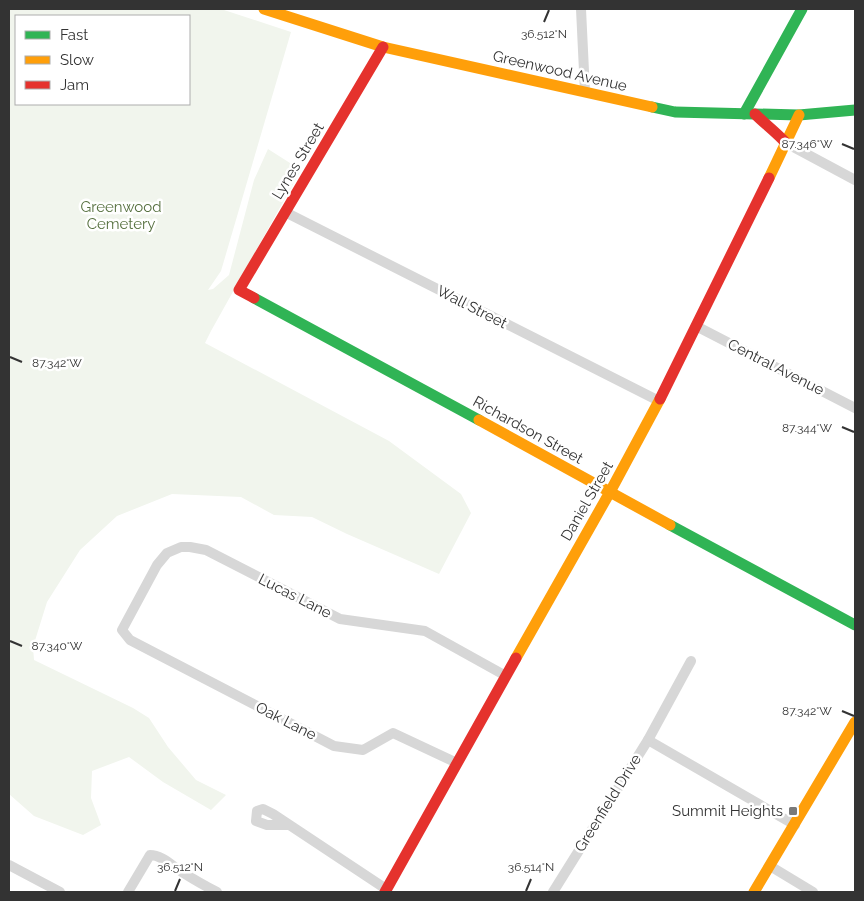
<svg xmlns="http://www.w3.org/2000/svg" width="864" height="901" font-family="Raleway,sans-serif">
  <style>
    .green { fill: #f1f5ed; fill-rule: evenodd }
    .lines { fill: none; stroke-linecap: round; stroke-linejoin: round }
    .street { stroke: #d7d7d7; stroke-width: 10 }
    .fast { stroke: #30b455; stroke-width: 11 }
    .slow { stroke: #ff9f0a; stroke-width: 11 }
    .jam { stroke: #e5322d; stroke-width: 11 }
    .ticks { fill: none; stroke: #333; stroke-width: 2 }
    .poi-dot { fill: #7a7a7a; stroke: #fff; stroke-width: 2 }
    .labels { text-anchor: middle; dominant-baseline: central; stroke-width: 5; stroke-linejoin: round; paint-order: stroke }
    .street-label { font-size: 15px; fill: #333; stroke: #fff }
    .park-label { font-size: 15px; fill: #56703f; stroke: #fff }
    .poi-label { font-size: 15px; fill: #333; stroke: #fff; text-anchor: end }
    .ticks-label { font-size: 12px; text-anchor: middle; fill: #333; stroke: #fff; stroke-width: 5; stroke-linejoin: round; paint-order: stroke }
  </style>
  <rect width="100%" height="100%" fill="#fff"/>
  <path class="green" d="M 9,9 L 221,9 L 291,32 L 221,271 L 208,290 L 213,289 L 229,275 L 254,180 L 268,149 L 301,170 L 211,331 L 205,343 L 389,441 L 461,494 L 471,513 L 439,574 L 347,534 L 312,517 L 274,515 L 241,497 L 172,494 L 117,516 L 80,550 L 47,602 L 33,647 L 34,660 L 133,708 L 149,718 L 168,747 L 196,780 L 226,795 L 211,810 L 163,782 L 129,757 L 92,771 L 91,798 L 101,825 L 83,835 L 34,816 L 9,794 ZM 16,16 L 189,16 L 189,104 L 16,104 Z"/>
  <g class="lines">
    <g class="street">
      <path d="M 581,9 L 585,92"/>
      <path d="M 786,143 L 855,180"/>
      <path d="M 285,212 L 659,401"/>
      <path d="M 696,326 L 855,408"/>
      <path d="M 648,740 L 795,825"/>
      <path d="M 457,763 L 393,733 L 363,750 L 334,746 L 130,640 L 122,630 L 157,565 L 167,553 L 181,547 L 190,547 L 206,550 L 340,619 L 425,631 L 506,676"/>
      <path d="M 289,825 L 267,825 L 256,821 L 257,811 L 263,809 L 273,814 L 386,889"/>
      <path d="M 9,865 L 60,892"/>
      <path d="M 770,866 L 813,892"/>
      <path d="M 128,892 L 150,855 C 162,855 172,866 182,872 C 193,879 205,886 217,892"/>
      <path d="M 553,892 L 648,740 L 691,661"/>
    </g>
    <g class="fast">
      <path d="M 652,107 L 675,112 L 799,115 L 855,110"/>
      <path d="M 744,114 L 802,9"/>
      <path d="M 254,298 L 479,420"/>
      <path d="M 670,525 L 855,625"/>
    </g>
    <g class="slow">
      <path d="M 264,9 L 383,47 L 652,107"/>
      <path d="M 769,178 L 799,115"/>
      <path d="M 479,420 L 670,525"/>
      <path d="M 516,658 L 610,492 L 660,399"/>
      <path d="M 754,892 L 855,722"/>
    </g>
    <g class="jam">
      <path d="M 755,114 C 765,124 776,132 786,143"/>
      <path d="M 254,298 L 239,290 L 383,47"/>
      <path d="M 660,399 L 769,178"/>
      <path d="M 385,892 L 516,658"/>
    </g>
  </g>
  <path class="ticks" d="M 544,22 L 549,10M 842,144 L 854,149M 10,357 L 22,362M 842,427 L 854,432M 10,641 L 22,646M 842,711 L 854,716M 175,891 L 180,879M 526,891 L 531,879"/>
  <rect class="poi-dot" x="788" y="806" width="10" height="10" rx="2.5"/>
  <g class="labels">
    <g class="street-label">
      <text transform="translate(560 71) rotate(13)">Greenwood Avenue</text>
      <text transform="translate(298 161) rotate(-59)">Lynes Street</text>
      <text transform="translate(472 307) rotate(27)">Wall Street</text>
      <text transform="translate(776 367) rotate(27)">Central Avenue</text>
      <text transform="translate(528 430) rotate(29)">Richardson Street</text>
      <text transform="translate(587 501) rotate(-60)">Daniel Street</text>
      <text transform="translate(295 596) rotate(27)">Lucas Lane</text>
      <text transform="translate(286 721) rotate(27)">Oak Lane</text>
      <text transform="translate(608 803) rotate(-58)">Greenfield Drive</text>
    </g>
    <g class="park-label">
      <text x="121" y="207">Greenwood<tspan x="121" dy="17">Cemetery</tspan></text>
    </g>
    <g class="poi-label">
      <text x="783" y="811">Summit Heights</text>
    </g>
  </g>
  <g class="ticks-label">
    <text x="544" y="38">36.512°N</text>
    <text x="807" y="148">87.346°W</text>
    <text x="57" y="367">87.342°W</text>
    <text x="807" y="432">87.344°W</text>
    <text x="57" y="650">87.340°W</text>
    <text x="807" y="715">87.342°W</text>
    <text x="180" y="871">36.512°N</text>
    <text x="531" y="871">36.514°N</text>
  </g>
  <rect width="864" height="901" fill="none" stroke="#333333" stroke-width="20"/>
  <rect x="15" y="15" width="175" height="90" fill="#ffffff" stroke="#adadad"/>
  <rect x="25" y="31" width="25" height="8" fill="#30b455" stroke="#adadad"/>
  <text x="60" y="40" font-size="15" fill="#333333">Fast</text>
  <rect x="25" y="56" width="25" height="8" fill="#ff9f0a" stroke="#adadad"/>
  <text x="60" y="65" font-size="15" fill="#333333">Slow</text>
  <rect x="25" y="81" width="25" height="8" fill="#e5322d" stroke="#adadad"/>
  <text x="60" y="90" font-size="15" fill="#333333">Jam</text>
</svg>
